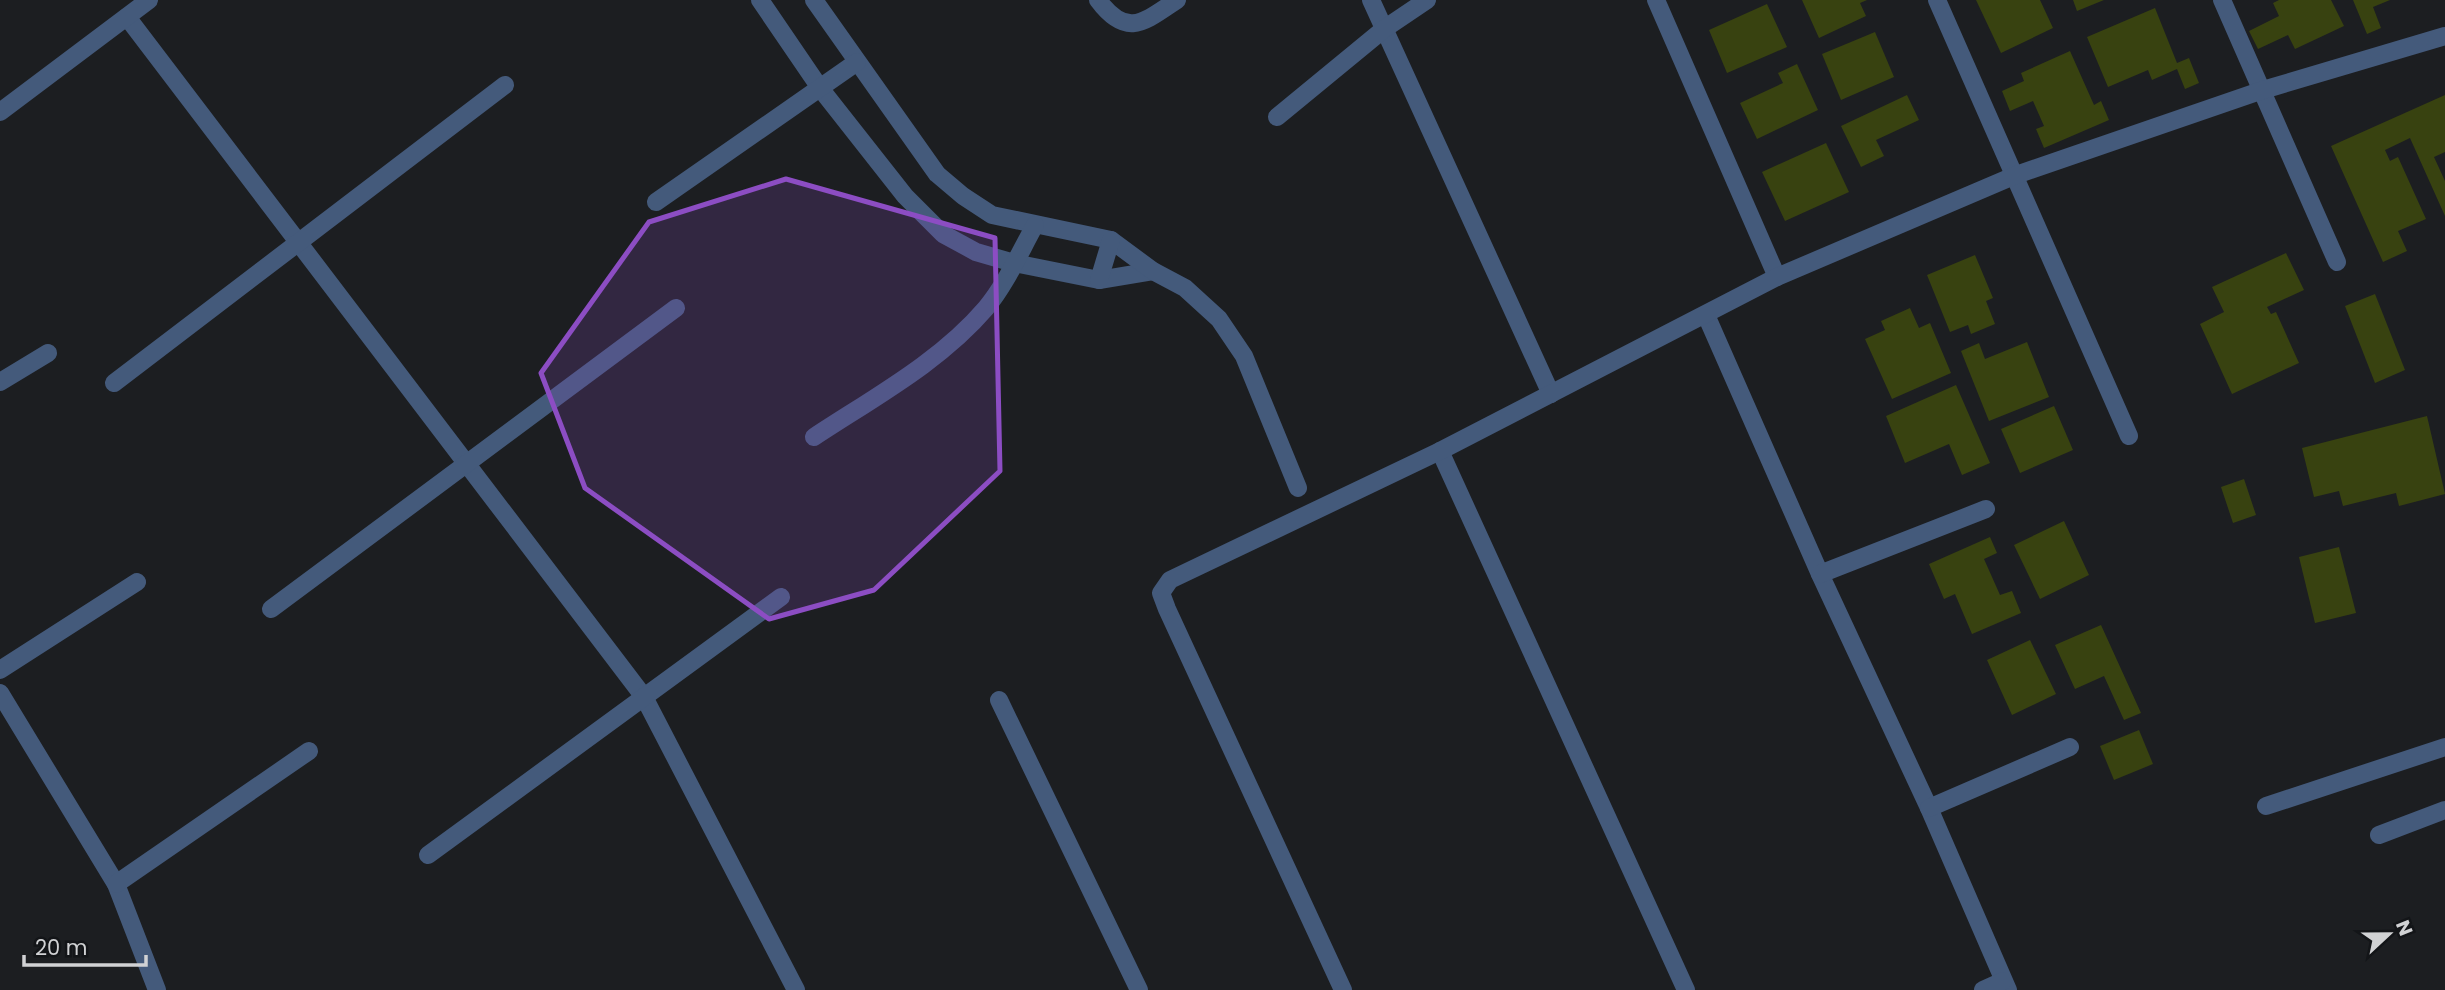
<svg xmlns="http://www.w3.org/2000/svg" width="2445" height="990" font-family="Poppins,sans-serif">
  <style>
    .building { fill: #384210 }
    .lines { fill: none; stroke-linecap: round; stroke-linejoin: round }
    .service { stroke: #445a7b; stroke-width: 18 }
    .minor { stroke: #445a7b; stroke-width: 18 }
    .marked { fill: #8c4dc3; fill-opacity: 0.2; stroke: #8c4dc3; stroke-width: 5; stroke-linejoin: round }
  </style>
  <rect width="100%" height="100%" fill="#1c1e21"/>
  <g class="building">
    <path d="M 1802,0 L 1867,0 L 1860,3 L 1866,16 L 1819,38 Z"/>
    <path d="M 1976,0 L 2040,0 L 2053,28 L 2001,53 Z"/>
    <path d="M 2073,0 L 2104,0 L 2077,11 Z"/>
    <path d="M 2279,0 L 2331,0 L 2344,26 L 2295,49 L 2288,35 L 2258,49 L 2249,31 L 2279,16 L 2273,3 Z"/>
    <path d="M 2353,0 L 2390,0 L 2373,7 L 2381,28 L 2367,34 Z"/>
    <path d="M 1767,4 L 1787,47 L 1727,73 L 1709,30 Z"/>
    <path d="M 2155,8 L 2177,63 L 2189,58 L 2199,83 L 2185,89 L 2177,69 L 2152,80 L 2148,70 L 2108,87 L 2087,37 Z"/>
    <path d="M 1875,32 L 1894,77 L 1841,100 L 1822,54 Z"/>
    <path d="M 2070,51 L 2094,105 L 2101,101 L 2109,120 L 2044,148 L 2036,129 L 2044,126 L 2033,101 L 2010,111 L 2002,91 L 2024,81 L 2021,73 Z"/>
    <path d="M 1797,64 L 1818,110 L 1757,139 L 1740,103 L 1783,83 L 1778,73 Z"/>
    <path d="M 1907,95 L 1919,120 L 1876,140 L 1884,156 L 1861,167 L 1841,126 Z"/>
    <path d="M 2445,95 L 2445,152 L 2434,157 L 2445,181 L 2445,216 L 2410,138 L 2385,150 L 2390,161 L 2398,157 L 2426,219 L 2398,231 L 2407,251 L 2383,262 L 2331,146 Z"/>
    <path d="M 1826,143 L 1849,192 L 1785,221 L 1762,172 Z"/>
    <path d="M 2286,253 L 2304,290 L 2267,307 L 2271,314 L 2276,312 L 2299,363 L 2232,394 L 2200,324 L 2224,312 L 2212,287 Z"/>
    <path d="M 1975,255 L 1993,298 L 1986,301 L 1995,324 L 1971,334 L 1968,325 L 1950,332 L 1927,275 Z"/>
    <path d="M 2375,294 L 2405,370 L 2375,383 L 2345,306 Z"/>
    <path d="M 1910,308 L 1919,328 L 1930,323 L 1951,373 L 1892,399 L 1865,339 L 1885,330 L 1881,321 Z"/>
    <path d="M 2027,342 L 2049,397 L 1989,421 L 1961,351 L 1979,343 L 1985,359 Z"/>
    <path d="M 1956,385 L 1990,463 L 1962,475 L 1949,444 L 1905,463 L 1886,416 Z"/>
    <path d="M 2054,406 L 2073,450 L 2020,473 L 2001,429 Z"/>
    <path d="M 2427,416 L 2445,494 L 2399,506 L 2396,493 L 2343,506 L 2339,491 L 2314,497 L 2302,448 Z"/>
    <path d="M 2244,479 L 2256,515 L 2233,523 L 2221,487 Z"/>
    <path d="M 2064,521 L 2089,575 L 2040,599 L 2014,545 Z"/>
    <path d="M 1990,537 L 1997,553 L 1984,559 L 2000,595 L 2012,591 L 2021,613 L 1972,634 L 1955,594 L 1944,599 L 1929,564 Z"/>
    <path d="M 2339,547 L 2356,613 L 2315,623 L 2299,557 Z"/>
    <path d="M 2101,625 L 2141,713 L 2124,720 L 2104,676 L 2075,689 L 2055,645 Z"/>
    <path d="M 2030,640 L 2056,694 L 2012,715 L 1987,660 Z"/>
    <path d="M 2139,730 L 2153,764 L 2114,780 L 2100,746 Z"/>
  </g>
  <g class="lines">
    <path class="service" d="M 2379,835 L 2445,810"/>
    <g class="minor">
      <path d="M 760,0 L 820,88 L 905,196 L 943,234 L 976,252 L 1014,263 L 1099,280 L 1153,271"/>
      <path d="M 814,0 L 937,174 L 963,196 L 992,215 L 1111,240 L 1153,271 L 1185,288 L 1219,319 L 1244,356 L 1298,488"/>
      <path d="M 1098,0 C 1127,39 1144,22 1177,0"/>
      <path d="M 1371,0 L 1551,394"/>
      <path d="M 1656,0 L 1777,277"/>
      <path d="M 1937,0 L 2129,436"/>
      <path d="M 2222,0 L 2337,262"/>
      <path d="M 127,17 L 644,697 L 796,990"/>
      <path d="M 0,112 L 149,0"/>
      <path d="M 1277,117 L 1384,29 L 1427,0"/>
      <path d="M 656,202 L 857,62"/>
      <path d="M 1099,280 L 1111,240"/>
      <path d="M 1706,315 L 1820,574 L 1929,808 L 2008,990"/>
      <path d="M 0,382 L 48,353"/>
      <path d="M 114,383 L 505,85"/>
      <path d="M 814,437 C 873,398 940,362 986,308 C 1006,284 1020,252 1035,225"/>
      <path d="M 1440,451 L 1686,990"/>
      <path d="M 1820,574 L 1986,509"/>
      <path d="M 271,609 L 676,308"/>
      <path d="M 0,670 L 137,582"/>
      <path d="M 0,693 L 116,884 L 157,990"/>
      <path d="M 999,700 L 1139,990"/>
      <path d="M 2266,806 L 2445,747"/>
      <path d="M 1929,808 L 2070,747"/>
      <path d="M 428,855 L 781,597"/>
      <path d="M 116,884 L 309,751"/>
      <path d="M 1343,990 L 1167,609 L 1161,593 L 1170,580 L 1440,451 L 1777,277 L 2016,175 L 2263,90 L 2445,36"/>
      <path d="M 1983,990 L 2003,981"/>
    </g>
  </g>
  <path class="marked" d="M 786,179 L 995,238 L 1000,471 L 874,590 L 769,619 L 585,488 L 541,373 L 649,222 Z"/>
  <g transform="translate(2389 934) rotate(68)" stroke="#131518" stroke-width="5" paint-order="stroke">
  <path d="M0-5L12 26L0 18L-12 26Z" fill="#d1d2d4"/>
  <text y="-10" font-size="19" font-weight="bold" text-anchor="middle" fill="#d1d2d4">N</text>
  </g>
  <path d="M24 955v10h122v-10" fill="none" stroke="#d1d2d4" stroke-width="3.5"/>
  <text x="35" y="955" font-size="21" fill="#d1d2d4" stroke="#131518" stroke-width="5" paint-order="stroke">20 m</text>
</svg>
